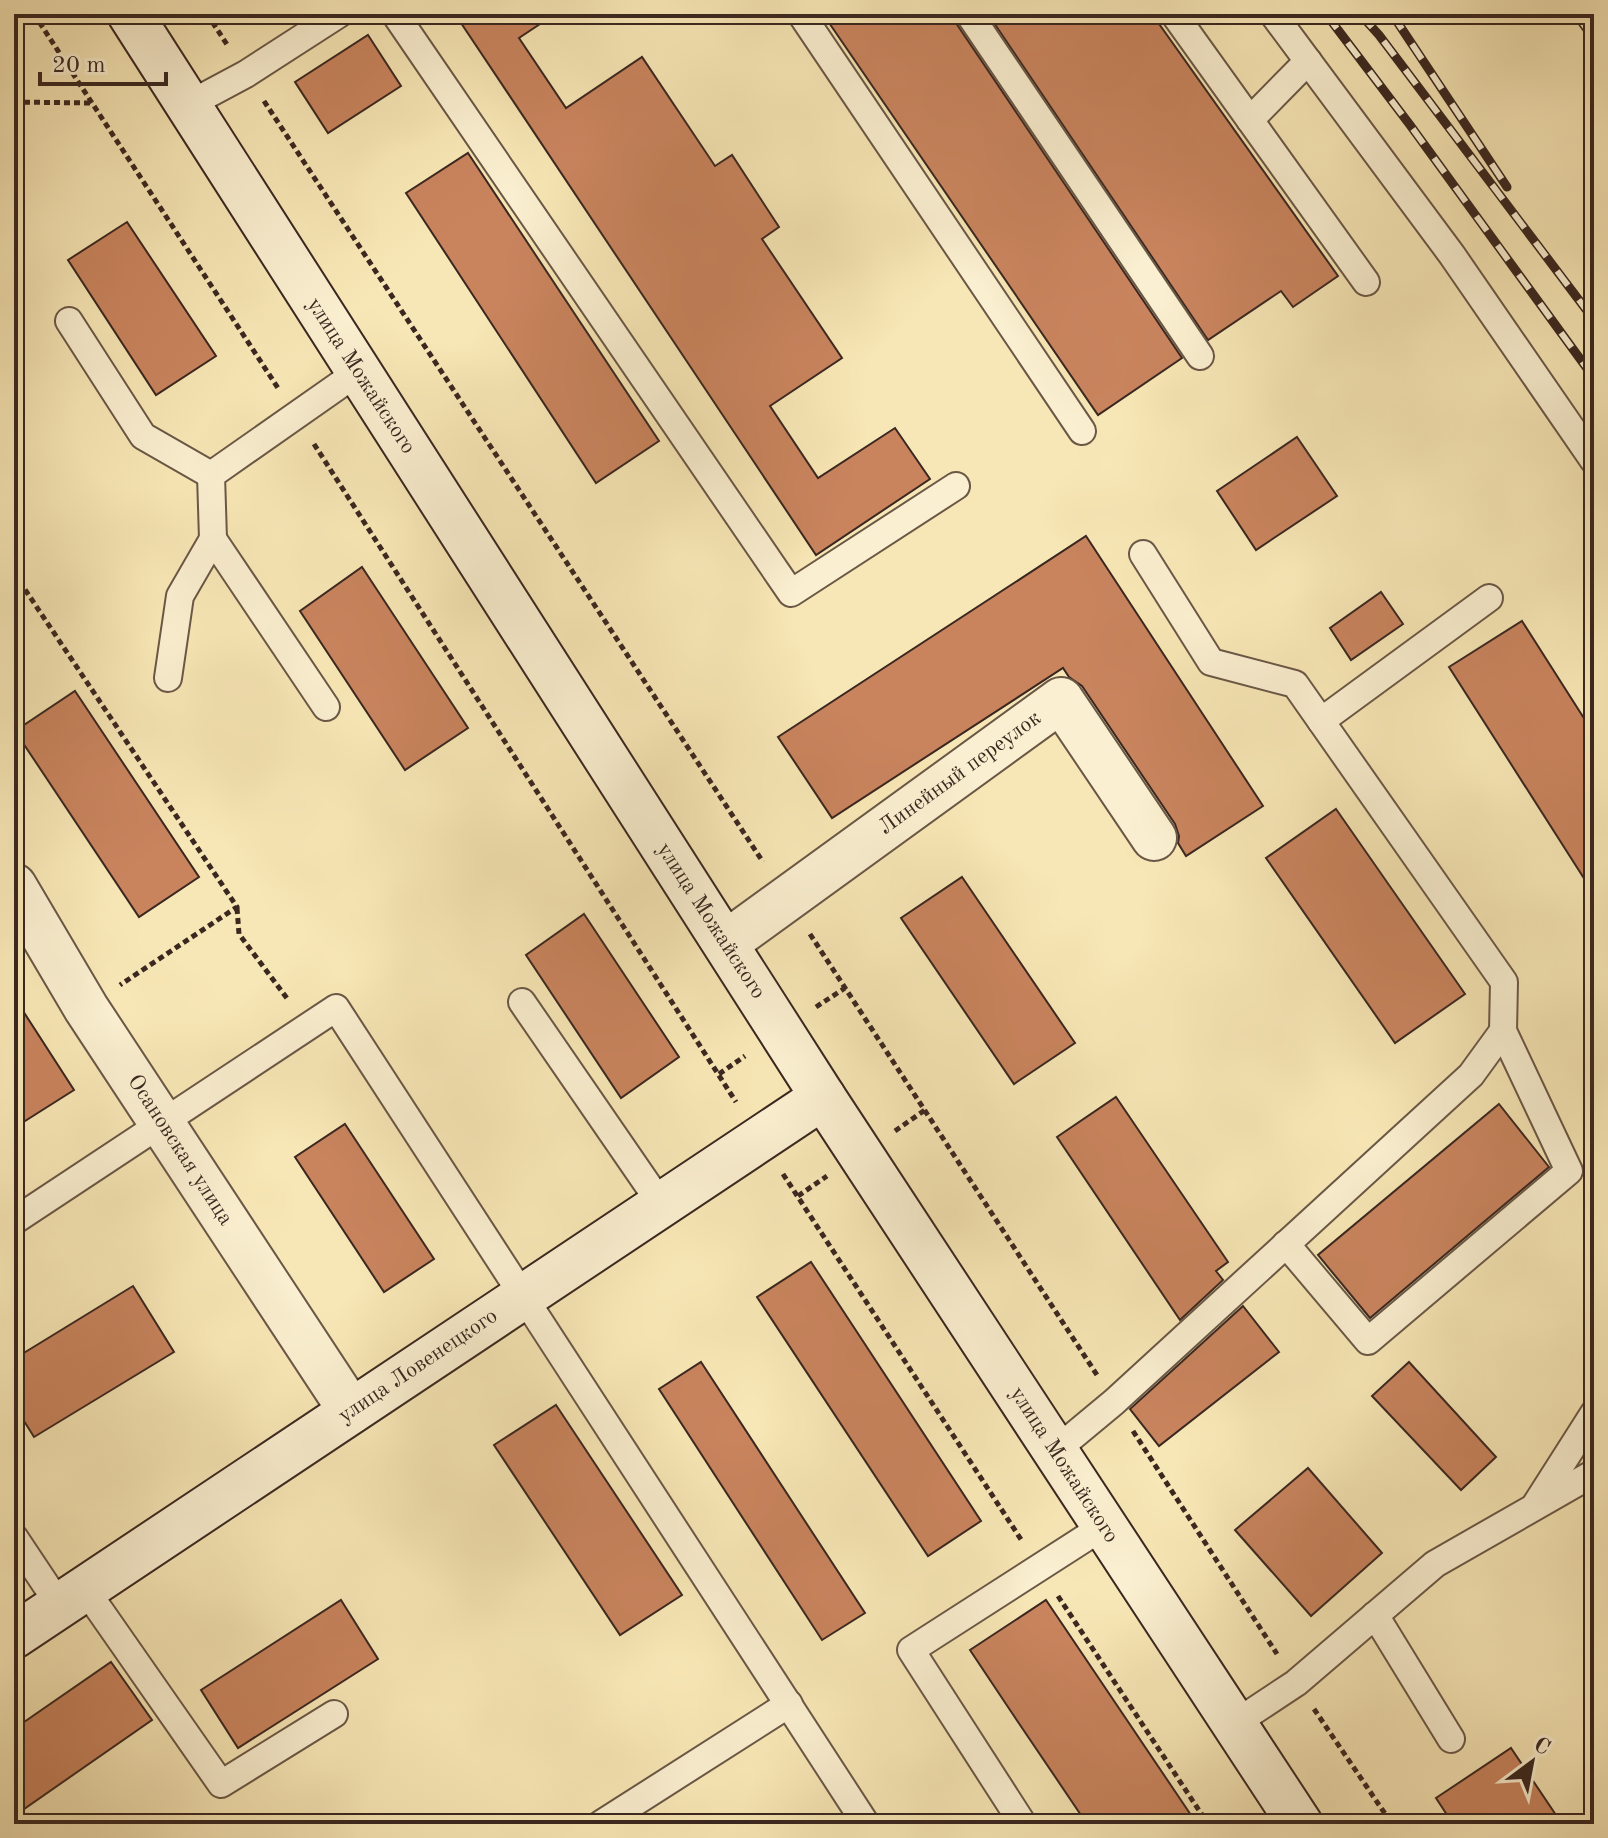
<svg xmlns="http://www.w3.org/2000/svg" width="1608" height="1838" font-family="'Old Standard TT',serif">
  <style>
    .building { fill: #c9845e; stroke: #3a2720; stroke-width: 2 }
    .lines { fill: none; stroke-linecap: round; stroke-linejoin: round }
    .lane-casing { stroke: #6a5746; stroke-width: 30 }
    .street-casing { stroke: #6a5746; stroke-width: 48 }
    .secondary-casing { stroke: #3a2720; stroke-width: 48 }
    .path { stroke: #3a2720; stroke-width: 5; stroke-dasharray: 6 4; stroke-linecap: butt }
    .lane { stroke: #faefd0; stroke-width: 26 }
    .street { stroke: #faefd0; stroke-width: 44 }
    .secondary { stroke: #faefd0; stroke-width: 44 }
    .rail-casing { stroke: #3a2720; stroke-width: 9 }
    .rail { stroke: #faefd0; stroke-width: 6; stroke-dasharray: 18; stroke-linecap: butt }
    .labels { text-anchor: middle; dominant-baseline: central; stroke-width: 6; stroke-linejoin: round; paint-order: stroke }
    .street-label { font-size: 22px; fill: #3a2720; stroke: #faefd0 }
  </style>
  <rect width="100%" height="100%" fill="#f8e7b6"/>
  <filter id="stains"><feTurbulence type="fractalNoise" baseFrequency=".0025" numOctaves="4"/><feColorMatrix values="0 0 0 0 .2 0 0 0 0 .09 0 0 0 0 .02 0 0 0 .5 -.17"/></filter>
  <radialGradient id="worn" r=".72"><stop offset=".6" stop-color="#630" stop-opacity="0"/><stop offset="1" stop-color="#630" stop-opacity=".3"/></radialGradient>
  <g class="building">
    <path d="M 455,14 L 555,14 L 519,38 L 566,108 L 642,57 L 715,166 L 732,155 L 779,227 L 762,239 L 842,358 L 770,406 L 818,478 L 895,428 L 930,479 L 816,555 Z"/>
    <path d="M 823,14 L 953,14 L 956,23 L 1182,358 L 1098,415 Z"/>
    <path d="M 988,14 L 1152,14 L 1338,276 L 1293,307 L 1281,291 L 1208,340 Z"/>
    <path d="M 368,35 L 401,86 L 328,133 L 295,82 Z"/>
    <path d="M 468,153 L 659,441 L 596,483 L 406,193 Z"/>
    <path d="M 127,222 L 216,356 L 156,395 L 68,260 Z"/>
    <path d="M 1297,437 L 1337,496 L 1256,550 L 1217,491 Z"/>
    <path d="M 1086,536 L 1263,806 L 1186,856 L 1178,843 L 1179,836 L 1175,824 L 1082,686 L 1069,677 L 1063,668 L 832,818 L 778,737 Z"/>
    <path d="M 362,567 L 468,728 L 405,770 L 300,611 Z"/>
    <path d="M 1381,592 L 1403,624 L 1351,660 L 1330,628 Z"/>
    <path d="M 1522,621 L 1594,734 L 1594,894 L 1449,667 Z"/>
    <path d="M 75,691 L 199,877 L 139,917 L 15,731 Z"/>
    <path d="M 1336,809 L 1465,994 L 1395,1043 L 1266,858 Z"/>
    <path d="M 962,877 L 1075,1043 L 1014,1084 L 901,918 Z"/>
    <path d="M 584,914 L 679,1057 L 621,1098 L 526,955 Z"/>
    <path d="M 14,997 L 74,1090 L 14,1128 Z"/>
    <path d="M 1116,1097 L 1228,1262 L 1216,1271 L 1223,1280 L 1180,1320 L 1057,1137 Z"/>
    <path d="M 1499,1104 L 1549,1167 L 1370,1318 L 1318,1255 Z"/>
    <path d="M 345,1124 L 434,1259 L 384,1292 L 295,1157 Z"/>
    <path d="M 811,1262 L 981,1521 L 928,1556 L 757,1297 Z"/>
    <path d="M 133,1286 L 174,1352 L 34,1437 L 14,1405 L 14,1359 Z"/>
    <path d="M 1243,1306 L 1279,1352 L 1159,1446 L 1130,1409 Z"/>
    <path d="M 701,1362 L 865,1613 L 822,1640 L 659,1389 Z"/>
    <path d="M 1409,1362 L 1496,1457 L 1461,1490 L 1372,1396 Z"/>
    <path d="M 556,1405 L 682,1595 L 620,1635 L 494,1445 Z"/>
    <path d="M 1308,1468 L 1382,1553 L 1311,1616 L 1235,1530 Z"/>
    <path d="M 341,1600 L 378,1659 L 238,1748 L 201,1690 Z"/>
    <path d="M 1046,1600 L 1197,1824 L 1087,1824 L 1012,1713 L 970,1650 Z"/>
    <path d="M 111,1662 L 152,1720 L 14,1816 L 14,1729 Z"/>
    <path d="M 1511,1748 L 1562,1824 L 1453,1824 L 1436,1798 Z"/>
  </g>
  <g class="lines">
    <defs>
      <g id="lane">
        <path d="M 395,14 L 791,593 L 956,486"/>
        <path d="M 801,14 L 1082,431"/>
        <path d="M 969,14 L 1200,356"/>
        <path d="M 1174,14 L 1366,282"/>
        <path d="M 1273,14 L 1452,255 L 1594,461"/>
        <path d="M 188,105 L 246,74 L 339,14"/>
        <path d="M 1250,120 L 1308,61"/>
        <path d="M 69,321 L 143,436 L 211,475"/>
        <path d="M 213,539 L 326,707"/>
        <path d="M 168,678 L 180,596 L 213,539 L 211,475 L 358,372"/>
        <path d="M 1321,721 L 1489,598"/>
        <path d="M 522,1002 L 661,1204"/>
        <path d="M 14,1221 L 336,1008 L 866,1824"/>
        <path d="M 1286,1244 L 1368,1341 L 1569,1171 L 1503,1031"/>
        <path d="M 1055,1451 L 1114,1402 L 1471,1075 L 1503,1031 L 1504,982 L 1295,684 L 1211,662 L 1143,554"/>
        <path d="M 1536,1504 L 1594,1413"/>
        <path d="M 14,1537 L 60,1606"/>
        <path d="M 85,1589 L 221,1784 L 334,1714"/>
        <path d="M 1375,1615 L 1451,1739"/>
        <path d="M 1234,1724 L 1296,1683 L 1435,1564 L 1594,1473"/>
        <path d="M 601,1824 L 789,1704"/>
        <path d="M 1023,1824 L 911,1650 L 1104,1526"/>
      </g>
      <g id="street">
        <path d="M 14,886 L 86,1008 L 351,1411"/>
        <path d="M 726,943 L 1061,700 L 1154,838"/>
      </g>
      <g id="secondary">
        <path d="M 130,14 L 823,1097 L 1300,1824"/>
        <path d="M 14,1636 L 823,1097"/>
      </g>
    </defs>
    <use href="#lane" class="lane-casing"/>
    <use href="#street" class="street-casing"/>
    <use href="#secondary" class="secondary-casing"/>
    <g class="path">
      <path d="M 34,14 L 278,388"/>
      <path d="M 207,14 L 228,46"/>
      <path d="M 264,101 L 763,862"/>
      <path d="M 14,102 L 92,103"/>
      <path d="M 314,444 L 736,1102"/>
      <path d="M 14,573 L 237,907 L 120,985"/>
      <path d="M 237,908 L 239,934 L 289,1001"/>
      <path d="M 810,934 L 1097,1375"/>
      <path d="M 816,1007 L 845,988"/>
      <path d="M 719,1074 L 745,1056"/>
      <path d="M 895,1131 L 925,1110"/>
      <path d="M 783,1174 L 1022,1541"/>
      <path d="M 798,1196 L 827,1176"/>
      <path d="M 1133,1431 L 1277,1654"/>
      <path d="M 1058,1596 L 1208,1824"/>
      <path d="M 1314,1709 L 1392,1824"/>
    </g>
    <use href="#lane" class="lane"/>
    <use href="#street" class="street"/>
    <use href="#secondary" class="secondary"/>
    <defs>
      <g id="rail">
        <path d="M 1326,14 L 1410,125 L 1594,378"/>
        <path d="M 1360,14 L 1379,35 L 1594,320"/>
        <path d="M 1392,14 L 1507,187"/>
        <path d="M 1576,14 L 1594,39"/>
      </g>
    </defs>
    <use href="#rail" class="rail-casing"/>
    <use href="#rail" class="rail"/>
  </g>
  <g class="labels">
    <g class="street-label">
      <text transform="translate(361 376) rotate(57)">улица Можайского</text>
      <text transform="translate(960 773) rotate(-36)">Линейный переулок</text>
      <text transform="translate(711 921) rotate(57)">улица Можайского</text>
      <text transform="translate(180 1150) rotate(57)">Осановская улица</text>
      <text transform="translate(418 1366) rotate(-34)">улица Ловенецкого</text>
      <text transform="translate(1064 1465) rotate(57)">улица Можайского</text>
    </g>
  </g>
  <rect width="1608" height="1838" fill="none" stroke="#f8e7b6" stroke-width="48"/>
  <rect x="16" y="16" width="1576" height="1806" fill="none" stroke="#3a2720" stroke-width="4"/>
  <rect x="24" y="24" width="1560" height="1790" fill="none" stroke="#3a2720" stroke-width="2"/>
  <g transform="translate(1532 1762) rotate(32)" stroke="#faefd0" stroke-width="6" paint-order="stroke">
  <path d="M0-6L14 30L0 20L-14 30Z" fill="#3a2720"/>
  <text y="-12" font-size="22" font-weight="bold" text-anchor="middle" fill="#3a2720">С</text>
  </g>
  <path d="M40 72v12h126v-12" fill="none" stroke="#3a2720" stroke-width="4"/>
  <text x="52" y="72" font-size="24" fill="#3a2720" stroke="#faefd0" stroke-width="6" paint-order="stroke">20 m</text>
  <rect width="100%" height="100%" filter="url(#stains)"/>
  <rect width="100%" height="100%" fill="url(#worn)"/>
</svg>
